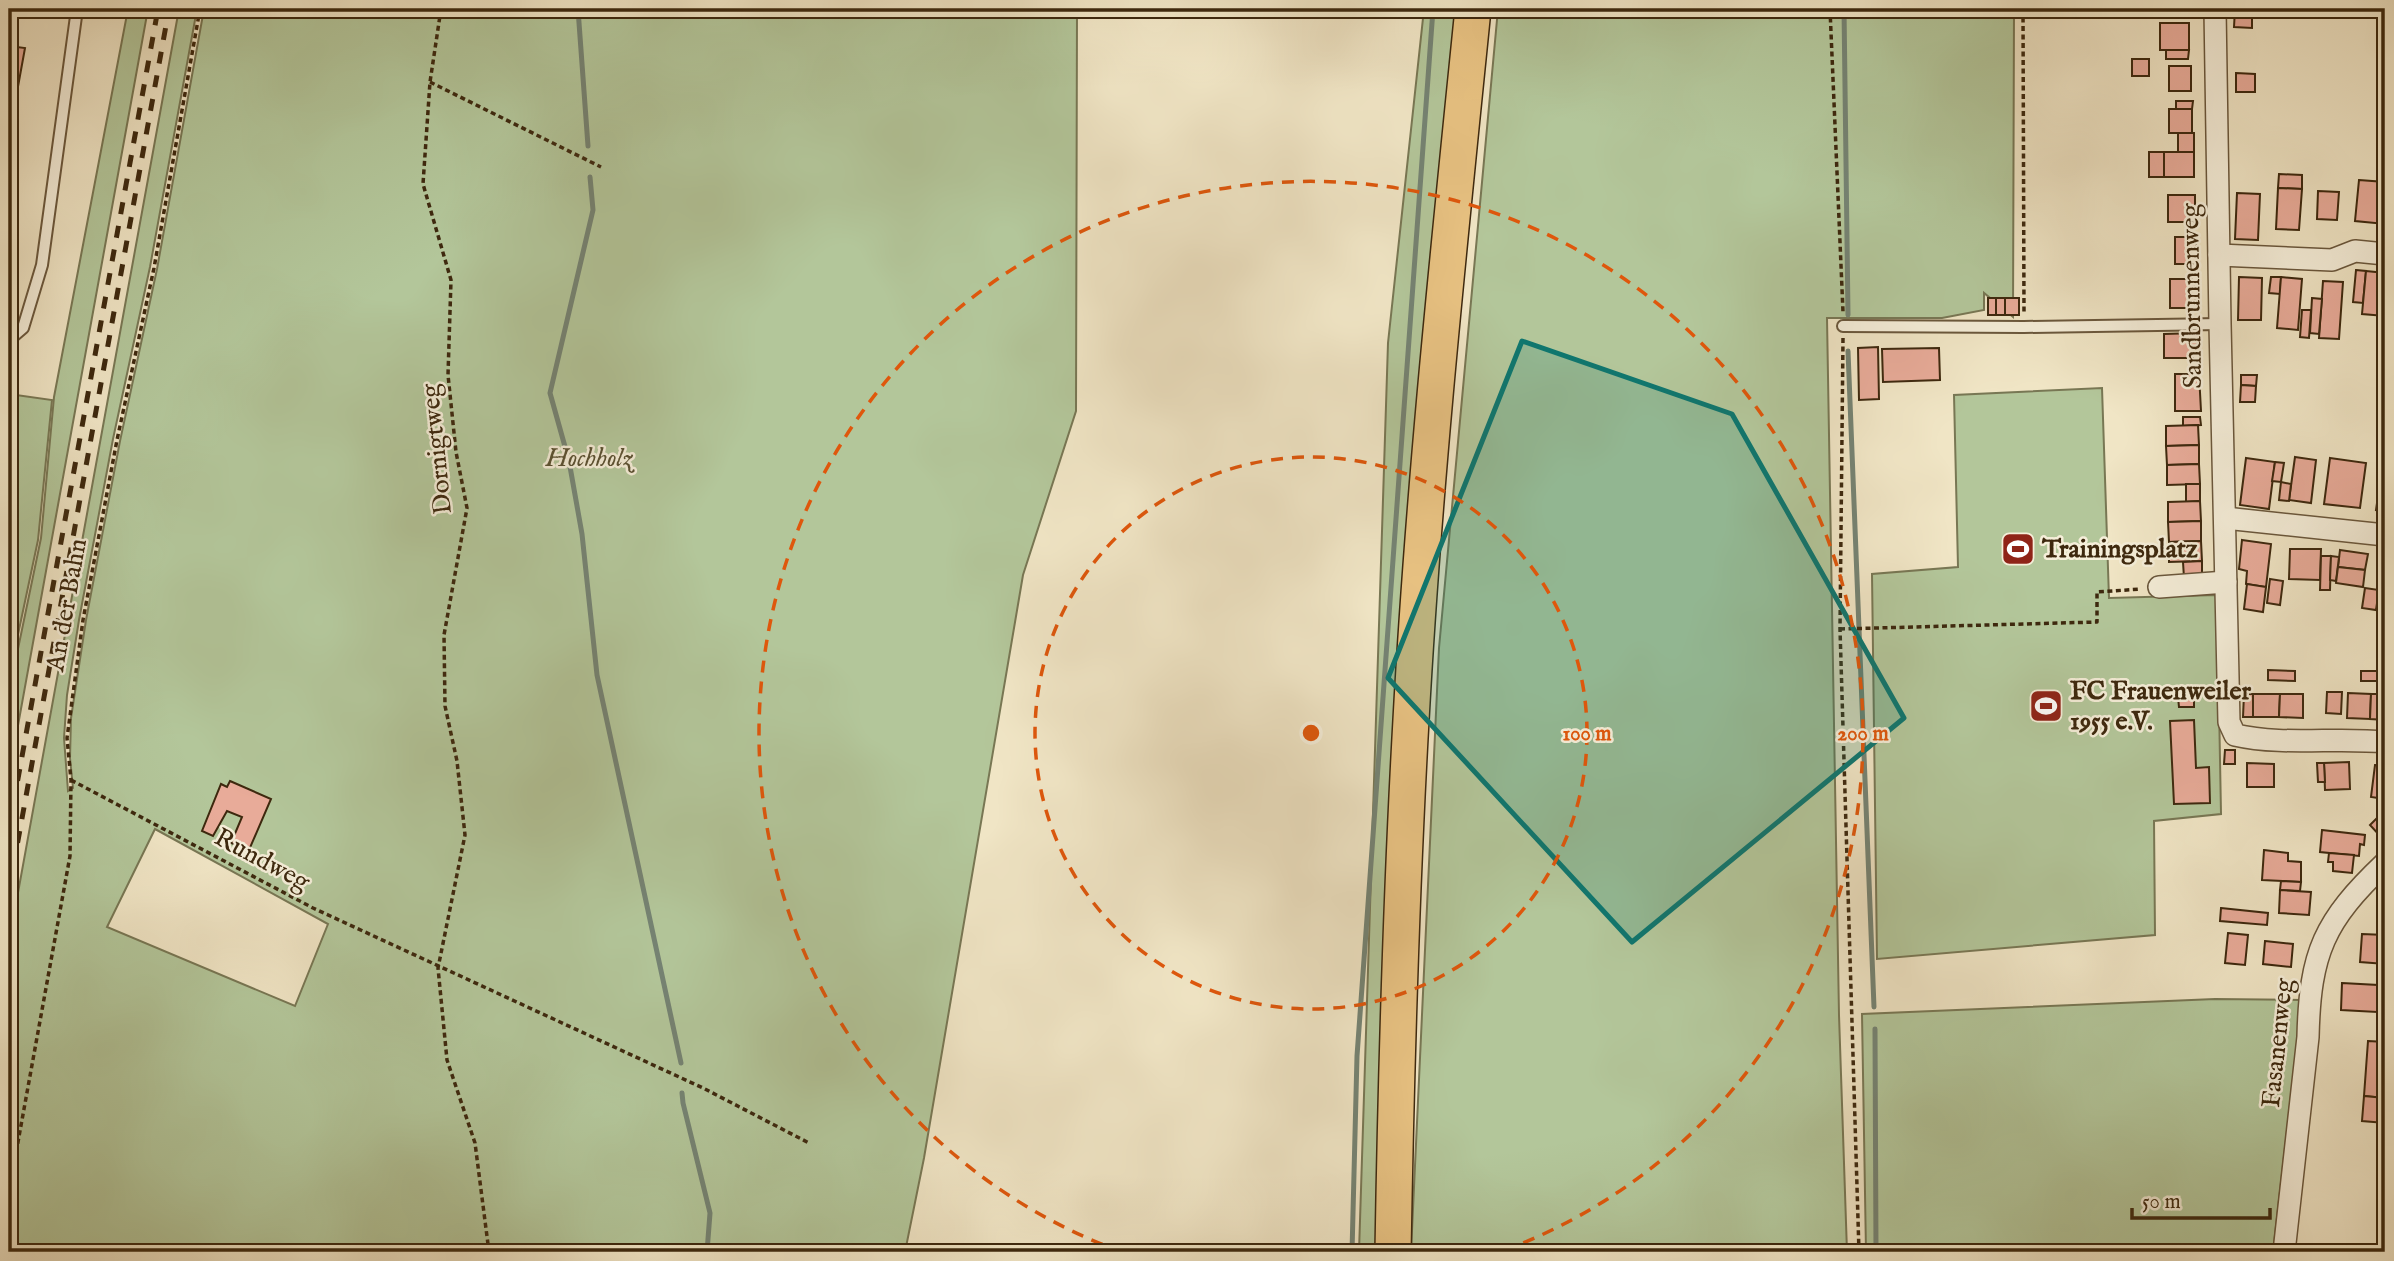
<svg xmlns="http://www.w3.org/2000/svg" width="2394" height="1261" font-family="'IM FELL English',serif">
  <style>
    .green { fill: #b3c69a; stroke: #787754; stroke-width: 2; fill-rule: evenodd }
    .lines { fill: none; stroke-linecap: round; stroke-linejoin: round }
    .stream { stroke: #758373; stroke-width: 5 }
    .building { fill: #e8ab99; stroke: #3d280e; stroke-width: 2 }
    .service-casing { stroke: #6a573c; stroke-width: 14 }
    .minor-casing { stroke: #6a573c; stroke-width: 24 }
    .primary-casing { stroke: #3d280e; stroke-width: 38 }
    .path { stroke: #3d280e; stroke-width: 3.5; stroke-dasharray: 5 3.5; stroke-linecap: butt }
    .service { stroke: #f5eed9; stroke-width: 10 }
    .minor { stroke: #f5eed9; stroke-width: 21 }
    .primary { stroke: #e8c282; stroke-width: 35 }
    .rail { stroke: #3d280e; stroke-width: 5; stroke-dasharray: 12 12; stroke-linecap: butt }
    .marked { fill: #0f766e; fill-opacity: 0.2; stroke: #0f766e; stroke-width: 5; stroke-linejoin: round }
    .ring { fill: none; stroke: #df570c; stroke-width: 3.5; stroke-dasharray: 12 9 }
    .labels { text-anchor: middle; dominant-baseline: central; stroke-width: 5; stroke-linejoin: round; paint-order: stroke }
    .street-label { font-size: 26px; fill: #3d280e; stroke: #f5eed9 }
    .park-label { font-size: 26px; font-style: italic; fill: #5a5031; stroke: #f5eed9 }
    .poi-label { font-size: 26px; font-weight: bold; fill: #3d280e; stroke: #f5eed9; text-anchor: start }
    .centre { fill: #df570c; stroke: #f5eed9; stroke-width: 3.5 }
    .ring-label { font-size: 21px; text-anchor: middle; font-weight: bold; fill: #df570c; stroke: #f5eed9; stroke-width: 5; stroke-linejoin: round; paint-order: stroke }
  </style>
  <rect width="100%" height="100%" fill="#f0e5c5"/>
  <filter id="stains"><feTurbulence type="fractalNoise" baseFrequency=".00286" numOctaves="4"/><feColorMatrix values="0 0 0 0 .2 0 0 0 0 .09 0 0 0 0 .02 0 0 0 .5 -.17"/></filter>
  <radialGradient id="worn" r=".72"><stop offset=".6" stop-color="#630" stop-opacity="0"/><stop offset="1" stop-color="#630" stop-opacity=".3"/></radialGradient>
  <g class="green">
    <path d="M 128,9 L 148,9 L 9,775 L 9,692 L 41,538 L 54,397 Z"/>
    <path d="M 179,9 L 197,9 L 150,267 L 113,439 L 79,620 L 67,695 L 64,738 L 68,791 L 73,788 L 70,758 L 71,718 L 86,620 L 120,441 L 157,269 L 204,9 L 1077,9 L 1076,411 L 1023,575 L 924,1158 L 905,1252 L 9,1252 L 9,942 ZM 155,829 L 328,924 L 295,1006 L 107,927 Z"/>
    <path d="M 1424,9 L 1456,9 L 1417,405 L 1377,1252 L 1359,1252 L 1388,343 Z"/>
    <path d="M 1498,9 L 2014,9 L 2013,317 L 1984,293 L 1984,310 L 1942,318 L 1827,318 L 1839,1015 L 1847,1252 L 1411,1252 L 1439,648 Z"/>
    <path d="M 2102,388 L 2109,598 L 2217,595 L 2221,814 L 2154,821 L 2155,935 L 1877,959 L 1872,574 L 1958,567 L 1954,395 Z"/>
    <path d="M 9,394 L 52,400 L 38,540 L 9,677 Z"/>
    <path d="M 2215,999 L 2302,1000 L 2273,1252 L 1866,1252 L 1862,1014 Z"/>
  </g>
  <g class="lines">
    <g class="stream">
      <path d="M 578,9 L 588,146"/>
      <path d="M 1844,9 L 1848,315"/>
      <path d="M 590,177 L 593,210 L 550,393 L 569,461 L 582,534 L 597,675 L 681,1063"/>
      <path d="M 1848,351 L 1874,1007"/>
      <path d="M 1875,1029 L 1876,1252"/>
      <path d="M 682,1093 L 683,1103 L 710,1213 L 707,1252"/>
      <path d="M 1352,1252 L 1357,1056 L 1433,9"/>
    </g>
  </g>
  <g class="building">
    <path d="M 2235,9 L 2252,9 L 2252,28 L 2234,27 Z"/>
    <rect x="2160" y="23" width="29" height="27"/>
    <path d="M 9,46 L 25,48 L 9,136 Z"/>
    <path d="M 2166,50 L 2189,50 L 2188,59 L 2166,59 Z"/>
    <rect x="2132" y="59" width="17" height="17"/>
    <rect x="2169" y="66" width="22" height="25"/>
    <path d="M 2236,73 L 2255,74 L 2255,92 L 2236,92 Z"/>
    <path d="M 2176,101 L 2193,101 L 2192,109 L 2176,109 Z"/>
    <rect x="2169" y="109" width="23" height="24"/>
    <rect x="2178" y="133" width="16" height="19"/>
    <rect x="2149" y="152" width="15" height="25"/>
    <rect x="2164" y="152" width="30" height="25"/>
    <path d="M 2279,174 L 2302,175 L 2302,189 L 2278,188 Z"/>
    <path d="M 2359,180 L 2385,182 L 2385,224 L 2355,221 Z"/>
    <path d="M 2278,188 L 2302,189 L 2299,230 L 2276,229 Z"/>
    <path d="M 2318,191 L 2339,192 L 2337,220 L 2317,219 Z"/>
    <path d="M 2237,193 L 2260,194 L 2258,240 L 2235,239 Z"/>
    <rect x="2168" y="195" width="27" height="27"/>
    <rect x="2175" y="237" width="21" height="27"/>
    <path d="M 2356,270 L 2366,271 L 2363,303 L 2353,302 Z"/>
    <path d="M 2366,271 L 2385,273 L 2385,316 L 2362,314 Z"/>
    <path d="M 2239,277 L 2262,278 L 2261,320 L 2238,320 Z"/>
    <path d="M 2271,277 L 2281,277 L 2280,294 L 2269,293 Z"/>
    <path d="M 2281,277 L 2302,279 L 2298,330 L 2277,328 Z"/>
    <rect x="2170" y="279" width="25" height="29"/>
    <path d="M 2323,281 L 2343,282 L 2339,339 L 2319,338 Z"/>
    <rect x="1988" y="298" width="8" height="17"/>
    <rect x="1996" y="298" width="9" height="17"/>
    <rect x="2005" y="298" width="14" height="17"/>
    <path d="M 2312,298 L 2322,299 L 2319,334 L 2310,333 Z"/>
    <path d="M 2302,310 L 2311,310 L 2309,338 L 2300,337 Z"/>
    <path d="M 2197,333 L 2197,358 L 2164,358 L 2164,334 Z"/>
    <path d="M 1878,347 L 1879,399 L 1859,400 L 1858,348 Z"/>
    <path d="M 1939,348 L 1940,380 L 1883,382 L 1882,349 Z"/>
    <path d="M 2175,374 L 2199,374 L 2201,411 L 2175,411 Z"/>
    <path d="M 2241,375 L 2257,375 L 2256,386 L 2241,385 Z"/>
    <path d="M 2241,385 L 2256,386 L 2255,402 L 2240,402 Z"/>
    <path d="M 2183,417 L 2200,417 L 2201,425 L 2183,426 Z"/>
    <path d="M 2198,425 L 2199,445 L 2166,446 L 2166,426 Z"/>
    <path d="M 2199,445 L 2199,464 L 2167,465 L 2166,446 Z"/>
    <path d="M 2295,457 L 2316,460 L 2311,503 L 2289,500 Z"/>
    <path d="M 2246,458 L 2275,462 L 2269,509 L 2240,505 Z"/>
    <path d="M 2330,458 L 2366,463 L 2360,508 L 2324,504 Z"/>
    <path d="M 2275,462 L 2284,463 L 2281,482 L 2272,481 Z"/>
    <path d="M 2199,464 L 2200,484 L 2167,485 L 2167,465 Z"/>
    <path d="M 2382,468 L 2385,469 L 2385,511 L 2376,510 Z"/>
    <path d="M 2281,482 L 2291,484 L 2289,501 L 2279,500 Z"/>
    <path d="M 2186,484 L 2200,484 L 2200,501 L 2186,502 Z"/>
    <path d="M 2200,501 L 2201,521 L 2168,522 L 2168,502 Z"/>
    <path d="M 2201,521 L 2201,541 L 2169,542 L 2168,522 Z"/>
    <path d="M 2242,540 L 2271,544 L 2266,587 L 2246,584 L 2247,571 L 2239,569 Z"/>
    <path d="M 2201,541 L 2202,561 L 2169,562 L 2169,542 Z"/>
    <path d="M 2290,549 L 2321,549 L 2320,580 L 2289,579 Z"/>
    <path d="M 2340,550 L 2368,554 L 2365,570 L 2338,567 Z"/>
    <path d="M 2321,556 L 2331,556 L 2330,590 L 2320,590 Z"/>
    <path d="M 2331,556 L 2339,557 L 2336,581 L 2330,580 Z"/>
    <path d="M 2202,561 L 2202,577 L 2184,578 L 2183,562 Z"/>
    <path d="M 2338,567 L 2365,570 L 2363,587 L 2336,583 Z"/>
    <path d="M 2379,576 L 2385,577 L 2385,593 L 2378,592 Z"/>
    <path d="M 2270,579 L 2283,581 L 2280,605 L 2267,603 Z"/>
    <path d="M 2247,584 L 2266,587 L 2263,612 L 2244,609 Z"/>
    <path d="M 2365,588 L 2379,590 L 2376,610 L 2362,608 Z"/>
    <path d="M 2268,670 L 2295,671 L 2295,681 L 2268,680 Z"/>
    <rect x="2361" y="671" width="24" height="10"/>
    <path d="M 2327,692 L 2342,692 L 2341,714 L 2326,713 Z"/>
    <path d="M 2348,693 L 2371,694 L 2370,719 L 2347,718 Z"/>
    <path d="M 2244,694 L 2253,694 L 2253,717 L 2243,717 Z"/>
    <path d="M 2253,694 L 2280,694 L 2279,717 L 2253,717 Z"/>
    <path d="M 2280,694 L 2303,694 L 2303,718 L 2279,717 Z"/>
    <path d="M 2371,694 L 2385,694 L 2385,720 L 2370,719 Z"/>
    <path d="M 2194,696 L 2194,707 L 2179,707 L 2178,697 Z"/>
    <path d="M 2194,720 L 2196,768 L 2209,767 L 2210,803 L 2174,804 L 2170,721 Z"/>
    <path d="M 2225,750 L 2235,750 L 2235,764 L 2224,764 Z"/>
    <path d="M 2349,762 L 2350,789 L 2325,790 L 2324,763 Z"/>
    <path d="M 2247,763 L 2274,764 L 2274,787 L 2247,787 Z"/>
    <path d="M 2317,763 L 2324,763 L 2325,782 L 2318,782 Z"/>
    <path d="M 2375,765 L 2385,766 L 2385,799 L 2371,797 Z"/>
    <path d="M 230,781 L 271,799 L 249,850 L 231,843 L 242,817 L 227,811 L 213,836 L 202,831 L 221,784 L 227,787 Z"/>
    <path d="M 2382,813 L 2385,817 L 2385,832 L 2381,837 L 2370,825 Z"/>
    <path d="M 2322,830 L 2365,835 L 2364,845 L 2360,844 L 2359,856 L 2320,852 Z"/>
    <path d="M 2264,850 L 2288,853 L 2288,861 L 2301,862 L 2301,882 L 2262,880 Z"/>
    <path d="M 2329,853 L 2354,855 L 2352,873 L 2333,871 L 2333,862 L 2328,862 Z"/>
    <path d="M 2281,881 L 2301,882 L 2300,891 L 2280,890 Z"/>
    <path d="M 2280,890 L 2311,892 L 2309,915 L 2279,913 Z"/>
    <path d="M 2221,908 L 2268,913 L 2267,925 L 2220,921 Z"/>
    <path d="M 2228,933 L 2248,935 L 2245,965 L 2225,963 Z"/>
    <path d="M 2362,934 L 2385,935 L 2385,964 L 2360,962 Z"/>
    <path d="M 2265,941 L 2293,944 L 2291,967 L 2263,964 Z"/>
    <path d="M 2342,983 L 2378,985 L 2377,1012 L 2341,1010 Z"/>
    <path d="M 2368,1041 L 2385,1042 L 2385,1098 L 2364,1096 Z"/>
    <path d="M 2364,1096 L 2385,1098 L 2385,1123 L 2362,1121 Z"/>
  </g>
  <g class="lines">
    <defs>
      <g id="service">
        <path d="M 1843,326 L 2024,327 L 2220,324"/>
        <path d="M 9,340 L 23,328 L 42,265 L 77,9"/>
      </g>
      <g id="minor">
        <path d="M 2215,9 L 2220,324 L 2229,722 L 2235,735 C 2283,746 2336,737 2385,742"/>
        <path d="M 2219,255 L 2332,260 L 2355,251 L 2385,254"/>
        <path d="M 2225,518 L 2385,535"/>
        <path d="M 2159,587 L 2226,582"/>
        <path d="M 2284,1252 L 2308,1037 C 2310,952 2324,921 2385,863"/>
      </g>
      <path id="primary" d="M 1393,1252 C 1396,1075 1401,897 1411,720 C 1424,482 1449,246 1473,9"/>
    </defs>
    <use href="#service" class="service-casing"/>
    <use href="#minor" class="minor-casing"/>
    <use href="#primary" class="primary-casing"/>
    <g class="path">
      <path d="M 441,9 L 430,82 L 423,184 L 451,280 L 448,375 L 456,452 L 467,508 L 444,635 L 445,706 L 457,761 L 465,835 L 438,968 L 447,1060 L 475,1143 L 489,1252"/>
      <path d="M 1830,9 L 1843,312"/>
      <path d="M 2023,9 L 2024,314"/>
      <path d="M 430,82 L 601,167"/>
      <path d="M 1843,338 L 1840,629 L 1859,1252"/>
      <path d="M 1840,629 L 2097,622 L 2097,592 L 2141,589"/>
      <path d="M 71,780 L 313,908 L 703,1088 L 809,1143"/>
      <path d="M 9,1211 L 16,1153 L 70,856 L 71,780 L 67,738 L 83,620 L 117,440 L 154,268 L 200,9"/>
    </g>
    <use href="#service" class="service"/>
    <use href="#minor" class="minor"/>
    <use href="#primary" class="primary"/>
    <g class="rail">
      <path d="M 9,828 L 158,9"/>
      <path d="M 9,890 L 169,9"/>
    </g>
  </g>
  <path class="marked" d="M 1522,341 L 1732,414 L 1904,718 L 1632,942 L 1388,678 Z"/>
  <g class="ring">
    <circle cx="1311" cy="733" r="276"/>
    <path d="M1122 1252A552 552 0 1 1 1500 1252"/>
  </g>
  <defs>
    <symbol id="stadium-square" viewBox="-11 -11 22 22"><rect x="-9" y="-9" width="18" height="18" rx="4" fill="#8f2418" stroke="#f5eed9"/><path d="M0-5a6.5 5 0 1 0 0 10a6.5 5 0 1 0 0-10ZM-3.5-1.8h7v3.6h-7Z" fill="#fff"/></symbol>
  </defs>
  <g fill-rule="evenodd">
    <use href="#stadium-square" x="1999" y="530" width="38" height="38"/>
    <use href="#stadium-square" x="2027" y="687" width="38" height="38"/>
  </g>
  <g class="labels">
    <g class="street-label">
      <text transform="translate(2192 296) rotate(-91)">Sandbrunnenweg</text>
      <text transform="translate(437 449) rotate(-96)">Dornigtweg</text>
      <text transform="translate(67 605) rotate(-80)">An der Bahn</text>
      <text transform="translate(262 860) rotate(28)">Rundweg</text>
      <text transform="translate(2278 1043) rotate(-84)">Fasanenweg</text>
    </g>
    <g class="park-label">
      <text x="589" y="458">Hochholz</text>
    </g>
    <g class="poi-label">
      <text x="2042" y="549">Trainingsplatz</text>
      <text x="2070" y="691">FC Frauenweiler<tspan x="2070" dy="30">1955 e.V.</tspan></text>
    </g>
  </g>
  <circle cx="1311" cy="733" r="10" class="centre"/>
  <g class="ring-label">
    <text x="1587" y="740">100 m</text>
    <text x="1863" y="740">200 m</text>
  </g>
  <rect width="2394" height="1261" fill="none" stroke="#f0e5c5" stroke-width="35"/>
  <rect x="10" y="10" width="2373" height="1240" fill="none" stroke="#3d280e" stroke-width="3.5"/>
  <rect x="18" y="18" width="2359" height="1226" fill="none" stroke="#3d280e" stroke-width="2"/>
  <path d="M2132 1208v10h138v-10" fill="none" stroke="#3d280e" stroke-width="3.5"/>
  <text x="2142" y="1208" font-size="21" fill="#3d280e" stroke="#f5eed9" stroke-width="5" paint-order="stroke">50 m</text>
  <rect width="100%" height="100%" filter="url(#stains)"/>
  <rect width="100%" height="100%" fill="url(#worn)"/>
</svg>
